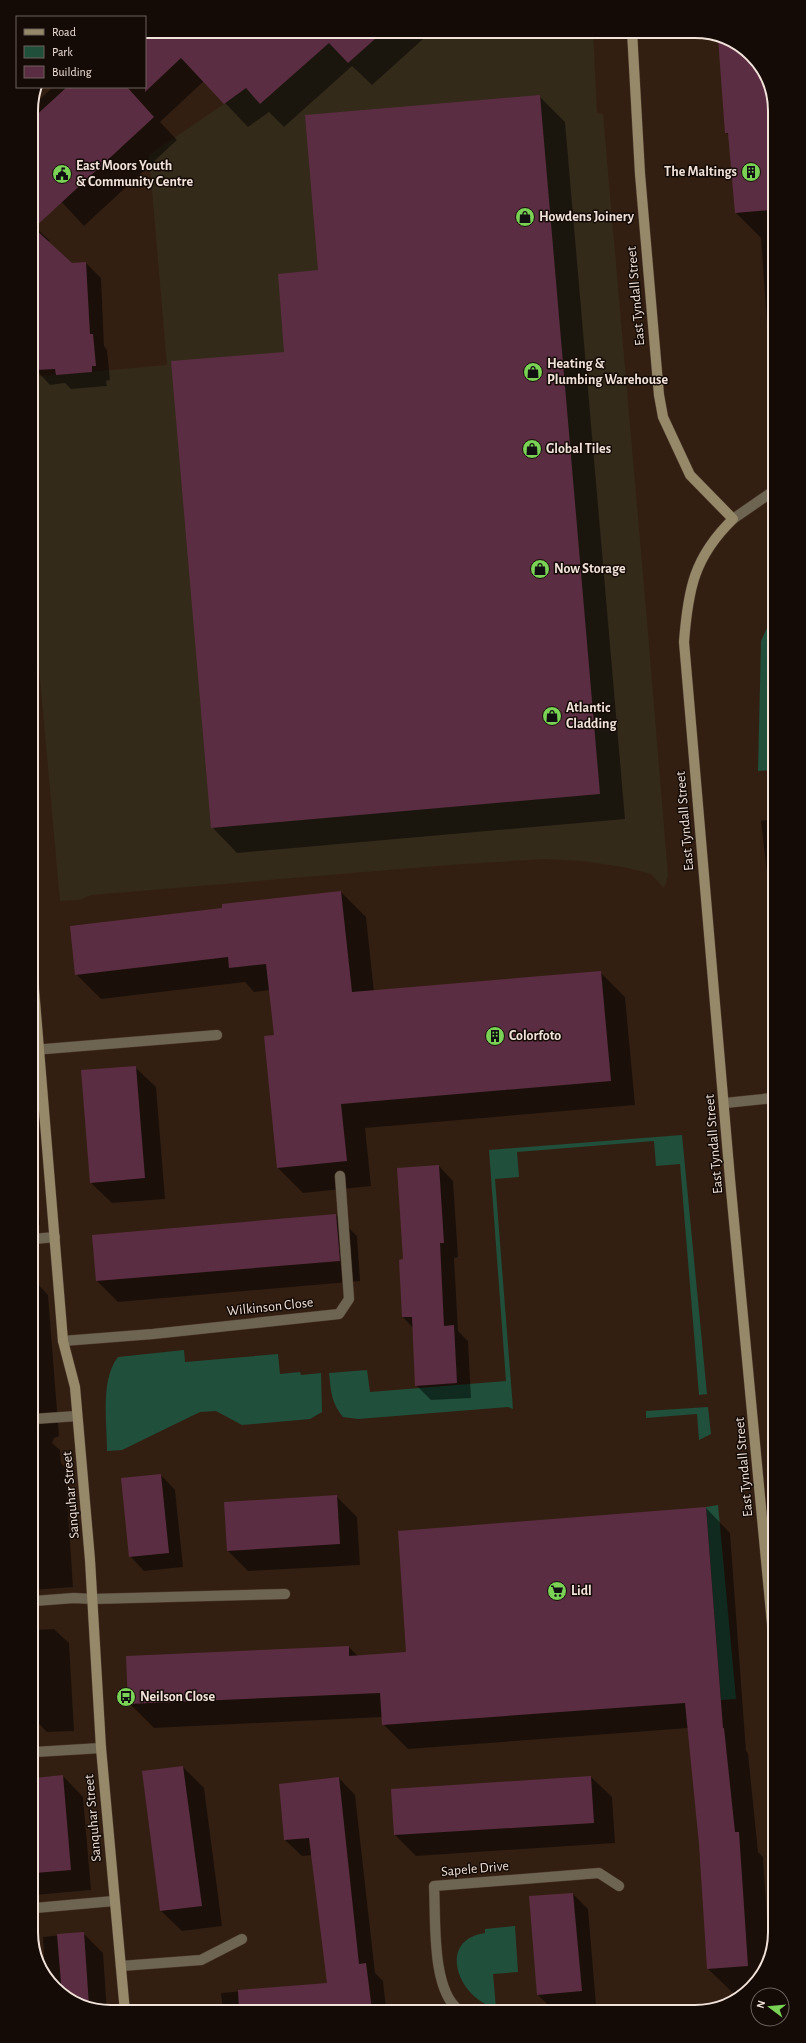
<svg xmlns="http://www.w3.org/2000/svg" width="806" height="2043" font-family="'Alegreya Sans',sans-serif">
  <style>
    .industrial { fill: #342a1a }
    .green { fill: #204f3b }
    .shadow { fill: #0007 }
    .building { fill: #5b2d42 }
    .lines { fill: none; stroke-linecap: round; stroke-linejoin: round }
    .street-casing { stroke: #4e3a2e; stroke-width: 11 }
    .secondary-casing { stroke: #4e3a2e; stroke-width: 11 }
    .street { stroke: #6d6551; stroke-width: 10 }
    .secondary { stroke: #968969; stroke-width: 10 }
    .labels { text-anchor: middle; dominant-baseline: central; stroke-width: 3; stroke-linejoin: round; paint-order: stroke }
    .poi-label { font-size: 14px; font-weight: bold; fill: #f1e2da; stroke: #140b06; text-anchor: start }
    .street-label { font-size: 14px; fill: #f1e2da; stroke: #140b06 }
    .rim { fill: none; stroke: #f1e2da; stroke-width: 2 }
  </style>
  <rect width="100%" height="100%" fill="#331f12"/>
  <path class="industrial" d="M 157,31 L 593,31 L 597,113 L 603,114 L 647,621 L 668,876 L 664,888 L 651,874 L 624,867 L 582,861 L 544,859 L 448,865 L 92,895 L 79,900 L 60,901 L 32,589 L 32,377 L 167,365 L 149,155 L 224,104 Z"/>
  <g class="green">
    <path d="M 772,617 L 772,770 L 758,771 L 761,641 Z"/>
    <path d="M 682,1135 L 707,1394 L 699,1395 L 680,1164 L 656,1166 L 654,1141 L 517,1152 L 519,1177 L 495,1179 L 513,1409 L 508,1407 L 358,1419 L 343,1417 C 331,1402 331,1391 329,1373 L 367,1370 L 370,1392 L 506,1381 L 489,1150 Z"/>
    <path d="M 184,1350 L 185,1362 L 278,1354 L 280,1374 L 300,1372 L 301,1375 L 321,1373 L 322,1412 L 310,1419 L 242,1425 L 216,1411 L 200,1412 L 122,1450 L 107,1451 C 107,1422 100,1380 118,1357 Z"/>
    <path d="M 708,1407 L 711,1434 L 699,1440 L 697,1414 L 646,1418 L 646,1411 Z"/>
    <path d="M 718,1505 L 736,1699 L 721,1700 L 706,1507 Z"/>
    <path d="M 515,1926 L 518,1972 L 493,1974 L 496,2008 C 458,1999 436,1940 485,1933 L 485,1929 Z"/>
  </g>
  <g class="shadow">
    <path d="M 145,31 L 432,31 L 372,85 L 352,66 L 284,127 L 269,112 L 248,127 L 204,81 L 160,122 L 177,140 L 84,226 L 31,169 L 31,106 L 33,96 L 38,101 L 53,87 L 145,87 Z"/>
    <path d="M 719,38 L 744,48 L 771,86 L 771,340 L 768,337 L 761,238 L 736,213 L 729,135 L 726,133 Z"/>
    <path d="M 539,96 L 565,122 L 625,819 L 237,853 L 212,827 L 286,353 L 319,271 Z"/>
    <path d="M 31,223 L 50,241 L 48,242 L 72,264 L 86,263 L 101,278 L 104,346 L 107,350 L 110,380 L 106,381 L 107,386 L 71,389 L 65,383 L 50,385 L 36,370 L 32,319 Z"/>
    <path d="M 772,819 L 773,925 L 761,821 Z"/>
    <path d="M 341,892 L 366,917 L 374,992 L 600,972 L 625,997 L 635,1105 L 365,1128 L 371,1186 L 303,1193 L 278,1168 L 265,1037 L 275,1036 L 270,990 L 254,992 L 245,982 L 101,999 L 76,974 L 224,909 Z"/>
    <path d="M 135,1067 L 156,1087 L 165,1199 L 112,1203 L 91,1183 Z"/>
    <path d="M 33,1127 L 40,1225 L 34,1226 Z"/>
    <path d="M 439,1166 L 453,1181 L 458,1257 L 454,1258 L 458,1331 L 468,1341 L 471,1398 L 431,1400 L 416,1385 L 413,1328 L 403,1317 L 400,1261 L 404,1260 Z"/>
    <path d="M 336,1215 L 357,1236 L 360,1281 L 118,1302 L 97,1281 L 93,1236 Z"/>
    <path d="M 34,1280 L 48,1295 L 59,1436 L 54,1438 L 52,1443 L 60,1450 L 61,1463 L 65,1467 L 73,1587 L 34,1590 Z"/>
    <path d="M 161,1475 L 175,1490 L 183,1567 L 144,1571 L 130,1556 Z"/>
    <path d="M 336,1496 L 357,1517 L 360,1565 L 248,1571 L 228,1551 Z"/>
    <path d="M 706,1508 L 730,1533 L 746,1751 L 748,1753 L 758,1852 L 763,1857 L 769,1949 L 759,1981 L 742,1992 L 733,1993 L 708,1969 L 700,1844 L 689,1728 L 408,1749 L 383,1724 L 383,1717 L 154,1728 L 129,1703 L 349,1647 L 359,1657 L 407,1653 Z"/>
    <path d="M 54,1629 L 69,1643 L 74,1731 L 47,1732 L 35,1720 L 34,1630 Z"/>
    <path d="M 183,1767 L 204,1788 L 222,1926 L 182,1931 L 161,1911 Z"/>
    <path d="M 63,1776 L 83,1797 L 91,1890 L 35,1895 L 35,1779 Z"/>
    <path d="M 591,1777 L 612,1797 L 615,1843 L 416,1856 L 395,1835 L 392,1790 Z"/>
    <path d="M 339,1778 L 355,1795 L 375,1973 L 383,1981 L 386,2008 L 394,2007 L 396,2010 L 223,2011 L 221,1993 L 328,1984 L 313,1855 L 302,1856 L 285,1840 Z"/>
    <path d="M 573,1894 L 588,1909 L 596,2005 L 552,2009 L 538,1995 Z"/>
    <path d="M 83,1933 L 103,1953 L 107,2012 L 62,1995 L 45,1972 L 43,1937 Z"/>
  </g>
  <g class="building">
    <path d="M 145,31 L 384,31 L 348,63 L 329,43 L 260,104 L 246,88 L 224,104 L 181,58 L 145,92 Z"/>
    <path d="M 718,38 L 744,48 L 771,86 L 771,210 L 735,213 L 728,133 L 725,133 Z"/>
    <path d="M 67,87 L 127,87 L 154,117 L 34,228 L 72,263 L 86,262 L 90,334 L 93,334 L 96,366 L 92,366 L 92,372 L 56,375 L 55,369 L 35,370 L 32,327 L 31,120 Z"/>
    <path d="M 540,95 L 600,794 L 211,828 L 171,361 L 284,352 L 278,274 L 318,270 L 305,115 Z"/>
    <path d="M 341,891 L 352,992 L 601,971 L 611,1081 L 341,1104 L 347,1161 L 277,1168 L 264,1036 L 274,1035 L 266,964 L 229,968 L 228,957 L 75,975 L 70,926 L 222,908 L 222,904 Z"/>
    <path d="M 136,1066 L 145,1178 L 90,1183 L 81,1070 Z"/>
    <path d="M 439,1165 L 444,1243 L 440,1243 L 444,1326 L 454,1325 L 457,1383 L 415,1386 L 412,1317 L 402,1317 L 399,1260 L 403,1259 L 397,1168 Z"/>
    <path d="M 336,1214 L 340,1261 L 96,1281 L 92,1235 Z"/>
    <path d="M 161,1474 L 169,1553 L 129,1557 L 121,1478 Z"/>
    <path d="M 337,1495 L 340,1544 L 227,1551 L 224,1502 Z"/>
    <path d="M 706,1507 L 723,1728 L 724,1728 L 735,1832 L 739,1832 L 748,1966 L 707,1969 L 699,1844 L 685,1703 L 382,1725 L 380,1693 L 128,1704 L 126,1656 L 349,1646 L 349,1656 L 406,1652 L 398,1531 Z"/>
    <path d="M 183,1766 L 202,1906 L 160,1911 L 142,1771 Z"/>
    <path d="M 63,1775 L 71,1870 L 35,1873 L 35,1778 Z"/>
    <path d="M 591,1776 L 594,1823 L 394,1835 L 391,1789 Z"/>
    <path d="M 339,1777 L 359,1964 L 366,1963 L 372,2010 L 239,2011 L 238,1990 L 327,1983 L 309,1838 L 284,1840 L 279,1784 Z"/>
    <path d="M 573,1893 L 582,1991 L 537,1995 L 529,1896 Z"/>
    <path d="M 84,1932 L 89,2006 L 62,1995 L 57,1934 Z"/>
  </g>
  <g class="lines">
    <defs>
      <g id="street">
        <path d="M 733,519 L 772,492"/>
        <path d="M 33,1050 L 217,1035"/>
        <path d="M 725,1103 L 773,1098"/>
        <path d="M 34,1239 L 55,1237"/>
        <path d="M 63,1341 L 153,1334 L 339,1314 L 349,1299 L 340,1176"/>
        <path d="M 34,1419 L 77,1416"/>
        <path d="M 34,1601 L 74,1598 L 92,1599 L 285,1594"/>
        <path d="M 35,1752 L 101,1748"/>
        <path d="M 35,1908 L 114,1901"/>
        <path d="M 121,1966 L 201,1960 L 242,1939"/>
        <path d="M 459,2010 C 431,1990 436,1918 434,1886 L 599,1873 L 619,1886"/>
      </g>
      <g id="secondary">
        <path d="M 632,31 L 640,174 L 659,395 L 663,417 L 690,475 L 733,519 C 694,557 688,589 684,642 L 730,1179 L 774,1645"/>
        <path d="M 33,977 L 63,1341 L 75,1387 L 90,1560 L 101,1748 L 125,2012"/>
      </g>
    </defs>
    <use href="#street" class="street-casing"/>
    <use href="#secondary" class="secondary-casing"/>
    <use href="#street" class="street"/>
    <use href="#secondary" class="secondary"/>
  </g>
  <defs>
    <symbol id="building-disc" viewBox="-11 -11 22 22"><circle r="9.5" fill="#7ad156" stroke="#140b06"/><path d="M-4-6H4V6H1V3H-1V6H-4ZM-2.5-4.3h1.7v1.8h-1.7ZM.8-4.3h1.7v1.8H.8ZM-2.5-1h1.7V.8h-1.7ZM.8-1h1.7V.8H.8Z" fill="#111"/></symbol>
    <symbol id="civic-disc" viewBox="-11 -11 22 22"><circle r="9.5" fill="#7ad156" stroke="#140b06"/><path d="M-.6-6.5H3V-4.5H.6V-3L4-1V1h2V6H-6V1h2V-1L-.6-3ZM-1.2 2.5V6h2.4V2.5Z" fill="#111"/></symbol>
    <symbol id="shop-disc" viewBox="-11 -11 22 22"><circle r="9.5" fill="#7ad156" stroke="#140b06"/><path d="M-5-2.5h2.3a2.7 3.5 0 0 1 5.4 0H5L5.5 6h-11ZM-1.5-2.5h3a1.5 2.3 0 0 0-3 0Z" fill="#111"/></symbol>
    <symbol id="supermarket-disc" viewBox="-11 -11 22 22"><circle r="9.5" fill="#7ad156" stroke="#140b06"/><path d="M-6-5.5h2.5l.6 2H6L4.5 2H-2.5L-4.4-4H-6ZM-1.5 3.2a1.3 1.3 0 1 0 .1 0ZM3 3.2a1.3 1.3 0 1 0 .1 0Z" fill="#111"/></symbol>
    <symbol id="bus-disc" viewBox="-11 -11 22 22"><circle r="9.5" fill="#7ad156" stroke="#140b06"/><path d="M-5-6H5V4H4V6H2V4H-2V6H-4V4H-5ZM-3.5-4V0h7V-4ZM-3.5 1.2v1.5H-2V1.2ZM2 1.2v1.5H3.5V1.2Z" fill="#111"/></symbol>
  </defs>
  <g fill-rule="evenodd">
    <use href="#building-disc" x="740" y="161" width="22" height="22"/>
    <use href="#civic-disc" x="51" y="163" width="22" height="22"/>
    <use href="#shop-disc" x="514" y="206" width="22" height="22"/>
    <use href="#shop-disc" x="522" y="361" width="22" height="22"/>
    <use href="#shop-disc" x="521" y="438" width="22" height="22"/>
    <use href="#shop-disc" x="529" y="558" width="22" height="22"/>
    <use href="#shop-disc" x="541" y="705" width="22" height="22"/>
    <use href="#building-disc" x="484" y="1025" width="22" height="22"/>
    <use href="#supermarket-disc" x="546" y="1580" width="22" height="22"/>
    <use href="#bus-disc" x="115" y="1686" width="22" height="22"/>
  </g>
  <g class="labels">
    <g class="poi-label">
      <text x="76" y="166">East Moors Youth<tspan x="76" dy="16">&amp; Community Centre</tspan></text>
      <text x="737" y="172" text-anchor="end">The Maltings</text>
      <text x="539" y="217">Howdens Joinery</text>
      <text x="547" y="364">Heating &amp;<tspan x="547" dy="16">Plumbing Warehouse</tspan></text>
      <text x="546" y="449">Global Tiles</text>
      <text x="554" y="569">Now Storage</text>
      <text x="566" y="708">Atlantic<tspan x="566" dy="16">Cladding</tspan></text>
      <text x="509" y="1036">Colorfoto</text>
      <text x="571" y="1591">Lidl</text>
      <text x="140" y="1697">Neilson Close</text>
    </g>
    <g class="street-label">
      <text transform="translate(636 296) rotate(-95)">East Tyndall Street</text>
      <text transform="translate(685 821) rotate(-95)">East Tyndall Street</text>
      <text transform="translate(714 1144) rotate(-95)">East Tyndall Street</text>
      <text transform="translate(270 1307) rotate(-6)">Wilkinson Close</text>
      <text transform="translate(744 1467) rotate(-95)">East Tyndall Street</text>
      <text transform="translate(71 1495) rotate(-95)">Sanquhar Street</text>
      <text transform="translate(93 1818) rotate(-95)">Sanquhar Street</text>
      <text transform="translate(475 1869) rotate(-5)">Sapele Drive</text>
    </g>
  </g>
  <path d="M0 0H806V2043H0ZM111 38H695A73 73 0 0 1 768 111V1932A73 73 0 0 1 695 2005H111A73 73 0 0 1 38 1932V111A73 73 0 0 1 111 38Z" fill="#140b06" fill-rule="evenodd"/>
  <path class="rim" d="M111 38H695A73 73 0 0 1 768 111V1932A73 73 0 0 1 695 2005H111A73 73 0 0 1 38 1932V111A73 73 0 0 1 111 38Z"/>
  <rect x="16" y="16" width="130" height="72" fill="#140b06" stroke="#6c615b"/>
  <rect x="24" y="29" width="20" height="6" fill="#968969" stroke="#6c615b"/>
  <text x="52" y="36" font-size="12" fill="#f1e2da">Road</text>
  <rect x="24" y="46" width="20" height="12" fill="#204f3b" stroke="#6c615b"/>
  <text x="52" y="56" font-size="12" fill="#f1e2da">Park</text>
  <rect x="24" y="66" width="20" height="12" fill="#5b2d42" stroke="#6c615b"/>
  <text x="52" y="76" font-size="12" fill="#f1e2da">Building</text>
  <g transform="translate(770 2007) rotate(286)"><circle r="19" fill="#140b06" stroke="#6c615b"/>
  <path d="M0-3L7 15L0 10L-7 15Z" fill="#7ad156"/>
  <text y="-6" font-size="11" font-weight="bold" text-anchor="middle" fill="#f1e2da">N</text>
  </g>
</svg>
